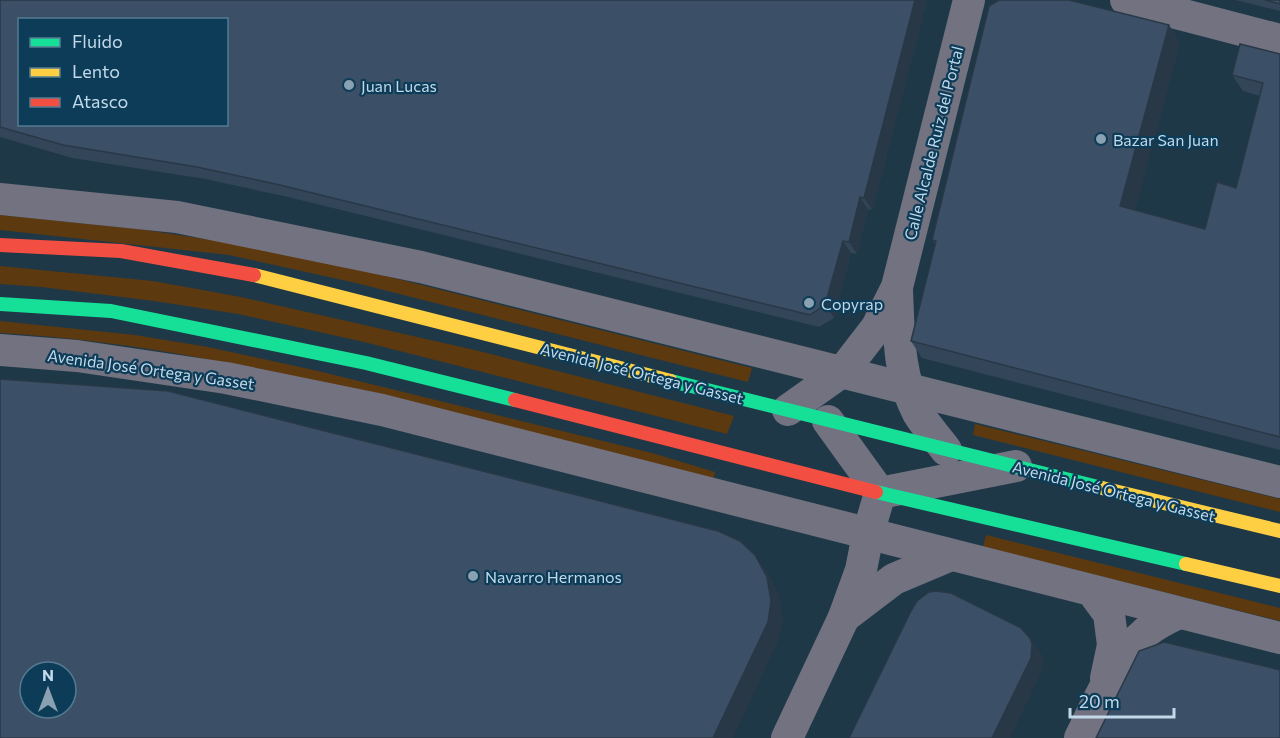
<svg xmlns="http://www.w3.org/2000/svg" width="1280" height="738" font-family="Commissioner,sans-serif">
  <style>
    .green { fill: #5d3910 }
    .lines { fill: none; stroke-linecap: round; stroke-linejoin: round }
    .street { stroke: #727280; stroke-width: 32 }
    .fast { stroke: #16e098; stroke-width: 14 }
    .slow { stroke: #ffcf43; stroke-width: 14 }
    .jam { stroke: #f24e42; stroke-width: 14 }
    .wall { fill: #334558 }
    .shaded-wall { fill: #293847 }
    .building { fill: #3b5066; stroke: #293847; stroke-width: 1.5; fill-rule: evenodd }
    .poi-dot { fill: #89a1b1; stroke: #0d3c58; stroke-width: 2 }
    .labels { text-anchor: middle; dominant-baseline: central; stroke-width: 4.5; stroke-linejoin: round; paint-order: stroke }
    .poi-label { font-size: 16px; fill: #c2d9ea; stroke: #0d3c58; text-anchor: start }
    .street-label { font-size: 16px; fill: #c2d9ea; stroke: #0d3c58 }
  </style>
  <rect width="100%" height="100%" fill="#1e3847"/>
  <g class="green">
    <path d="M 0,215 L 139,229 L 231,243 L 358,269 L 752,368 L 748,382 L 356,283 L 229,255 L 0,230 Z"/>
    <path d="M 0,266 L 153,281 L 241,297 L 479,351 L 734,416 L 727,434 L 364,342 L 238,314 L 154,301 L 41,287 L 0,284 Z"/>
    <path d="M 0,321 L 135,335 L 208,347 L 318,371 L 652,453 L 715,472 L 713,481 L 206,359 C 138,346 70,337 0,333 Z"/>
    <path d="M 975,424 L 1280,499 L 1280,512 L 973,435 Z"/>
    <path d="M 986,535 L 1280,608 L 1280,621 L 983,547 Z"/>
  </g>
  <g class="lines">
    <g class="street">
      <path d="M 1126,0 L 1280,40"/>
      <path d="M 0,199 L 177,217 L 421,267 L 1280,482"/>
      <path d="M 897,291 C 899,333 898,375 918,413 C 926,426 937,438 946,450"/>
      <path d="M 0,350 L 77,356 L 226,378 L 382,410 L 1280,638"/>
      <path d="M 788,410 L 843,371 L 877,327 L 897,287 L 969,0"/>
      <path d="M 828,421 L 880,493"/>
      <path d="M 880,493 L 1016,466"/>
      <path d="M 1092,591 L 1109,614 L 1113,645 L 1106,678"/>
      <path d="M 844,617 L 894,579 L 951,555"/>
      <path d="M 787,738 L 844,617 L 861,570 L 868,534 L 880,493"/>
      <path d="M 1080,738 C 1098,702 1115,658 1146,632 C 1156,624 1168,618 1179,613"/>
    </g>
    <g class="fast">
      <path d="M 0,304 L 111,311 L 366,363 L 515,400"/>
      <path d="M 671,381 L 1102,488"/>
      <path d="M 876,492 L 1186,564"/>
    </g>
    <g class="slow">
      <path d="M 254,275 L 671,381"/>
      <path d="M 1102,488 L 1280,531"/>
      <path d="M 1186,564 L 1280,586"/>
    </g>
    <g class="jam">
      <path d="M 0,245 L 121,251 L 254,275"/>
      <path d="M 515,400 L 876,492"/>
    </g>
  </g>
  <g class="wall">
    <path d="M 0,0 L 927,0 L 872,210 L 868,209 L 857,254 L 851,253 L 834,318 L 819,327 L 288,197 L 205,179 L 72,158 L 0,137 Z"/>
    <path d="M 1235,0 L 1280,0 L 1280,11 Z"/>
    <path d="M 1180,42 L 1135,210 L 1205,229 L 1236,188 L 1260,96 L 1243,91 L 1232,75 L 1280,54 L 1280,450 L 922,358 L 911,341 L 935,245 L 932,240 Z"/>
  </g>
  <g class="shaded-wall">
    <path d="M 915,0 L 927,0 L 872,210 L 864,198 Z"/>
    <path d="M 1169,25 L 1180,42 L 1132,223 L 1120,206 Z"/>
    <path d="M 860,197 L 868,209 L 857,254 L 849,242 Z"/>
    <path d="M 843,241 L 851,253 L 834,318 L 825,305 Z"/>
    <path d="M 755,555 L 767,572 L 779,594 L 783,618 L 779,639 L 733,738 L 713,738 Z"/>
    <path d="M 1030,638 L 1041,653 L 1043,659 L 1041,673 L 1010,738 L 992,738 Z"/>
  </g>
  <g class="building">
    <path d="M 0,0 L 915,0 L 864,198 L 860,197 L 849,242 L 843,241 L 825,305 L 810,315 L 280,185 L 197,167 L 63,145 L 0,127 ZM 20,20 L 226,20 L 226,124 L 20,124 Z"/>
    <path d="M 999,0 L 1069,0 L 1169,25 L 1120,206 L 1205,229 L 1217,182 L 1236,188 L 1263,83 L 1232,75 L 1240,44 L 1280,54 L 1280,437 L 911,341 L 936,241 L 932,240 L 989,6 Z"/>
    <path d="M 1265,0 L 1280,0 L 1280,4 Z"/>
    <path d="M 0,379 L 168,391 L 718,531 L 740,541 L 755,555 L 767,577 L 771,601 L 768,622 L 713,738 L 0,738 ZM 30,672 L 66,672 L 66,708 L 30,708 Z"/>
    <path d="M 936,591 L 951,593 L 1021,628 L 1030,638 L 1032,644 L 1031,658 L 992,738 L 849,738 L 911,611 L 917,601 L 929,592 Z"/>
    <path d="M 1164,642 L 1280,670 L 1280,738 L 1096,738 L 1139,651 Z"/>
  </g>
  <g class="poi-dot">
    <circle cx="349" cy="85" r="6"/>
    <circle cx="1101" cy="139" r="6"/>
    <circle cx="809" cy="303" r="6"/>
    <circle cx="473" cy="576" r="6"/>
  </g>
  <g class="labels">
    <g class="poi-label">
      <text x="361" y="85">Juan Lucas</text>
      <text x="1113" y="139">Bazar San Juan</text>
      <text x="821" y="303">Copyrap</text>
      <text x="485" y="576">Navarro Hermanos</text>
    </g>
    <g class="street-label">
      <text transform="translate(933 143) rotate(-76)">Calle Alcalde Ruiz del Portal</text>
      <text transform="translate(151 369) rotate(8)">Avenida José Ortega y Gasset</text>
      <text transform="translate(642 373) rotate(14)">Avenida José Ortega y Gasset</text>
      <text transform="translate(1114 491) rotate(14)">Avenida José Ortega y Gasset</text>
    </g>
  </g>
  <rect x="18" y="18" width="210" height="108" fill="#0d3c58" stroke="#557b92" stroke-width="1.5"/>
  <rect x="30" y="38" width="30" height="9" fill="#16e098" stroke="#557b92" stroke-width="1.5"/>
  <text x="72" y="48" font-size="18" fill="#c2d9ea">Fluido</text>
  <rect x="30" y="68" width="30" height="9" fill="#ffcf43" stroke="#557b92" stroke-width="1.5"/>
  <text x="72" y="78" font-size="18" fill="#c2d9ea">Lento</text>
  <rect x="30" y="98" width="30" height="9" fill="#f24e42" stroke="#557b92" stroke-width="1.5"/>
  <text x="72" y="108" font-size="18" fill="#c2d9ea">Atasco</text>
  <g transform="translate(48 690)"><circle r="28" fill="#0d3c58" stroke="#557b92" stroke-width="1.5"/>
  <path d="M0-4.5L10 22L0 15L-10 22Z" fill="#89a1b1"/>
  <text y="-9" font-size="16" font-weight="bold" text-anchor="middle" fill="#c2d9ea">N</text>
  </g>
  <path d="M1070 708v9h104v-9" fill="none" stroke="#c2d9ea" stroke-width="3"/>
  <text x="1079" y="708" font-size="18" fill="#c2d9ea" stroke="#0d3c58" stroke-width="4.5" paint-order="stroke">20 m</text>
</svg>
